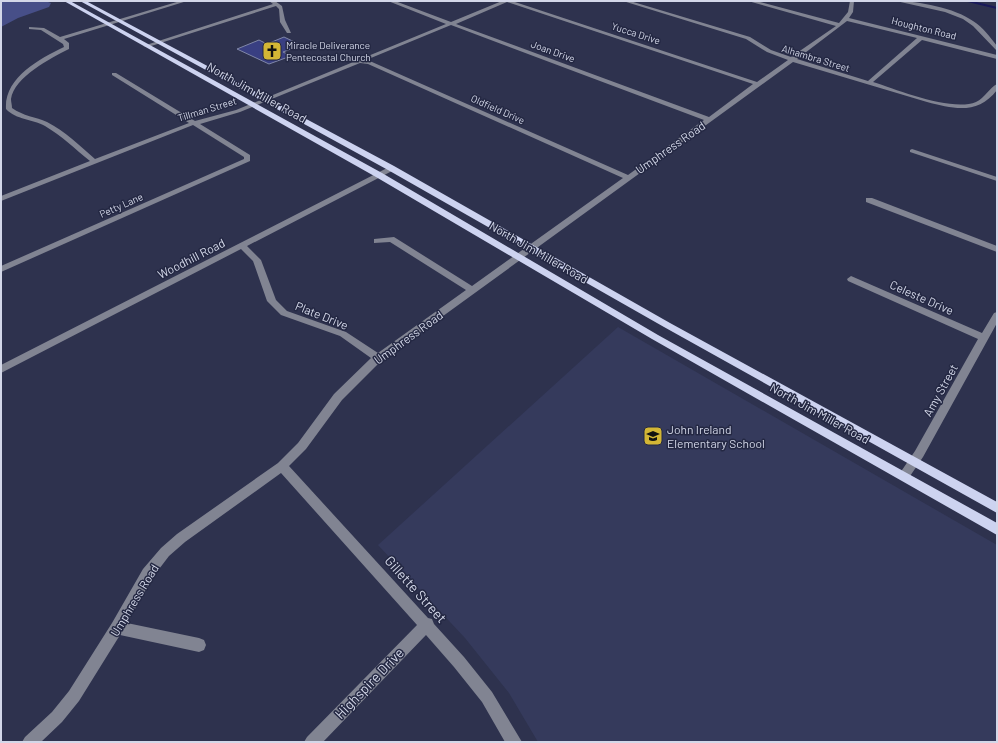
<svg xmlns="http://www.w3.org/2000/svg" width="998" height="743" font-family="Barlow,sans-serif">
  <style>
    .built { fill: #353a5c }
    .green { fill: #474f88 }
    .lines { fill: none; stroke-linecap: round; stroke-linejoin: round }
    .stream { stroke: #191959; stroke-width: 2 }
    .building { fill: #393f82; stroke: #8087a7 }
    .minor { fill: #818492; fill-rule: evenodd }
    .major { fill: #cdd3f0; fill-rule: evenodd }
    .labels { text-anchor: middle; dominant-baseline: central; stroke-width: 3; stroke-linejoin: round; paint-order: stroke }
    .far-street-label { font-size: 10px; fill: #d3d7e8; stroke: #242843 }
    .far-poi-label { font-size: 10px; fill: #d3d7e8; stroke: #242843; text-anchor: start }
    .street-label { font-size: 12px; fill: #d3d7e8; stroke: #242843 }
    .poi-label { font-size: 12px; fill: #d3d7e8; stroke: #242843; text-anchor: start }
    .near-street-label { font-size: 14px; fill: #d3d7e8; stroke: #242843 }
  </style>
  <rect width="100%" height="100%" fill="#2e324e"/>
  <path class="built" d="M 618,327 L 997,545 L 997,742 L 538,742 L 509,693 L 465,638 L 378,545 Z"/>
  <path class="green" d="M 1,1 L 45,1 L 51,3 L 49,7 L 18,18 L 1,27 Z"/>
  <g class="lines">
    <path class="stream" d="M 968,1 L 997,8"/>
  </g>
  <path class="building" d="M 284,37 L 301,45 L 283,52 L 291,56 L 269,64 L 237,49 L 259,40 L 267,44 Z"/>
  <g class="lines">
    <g class="minor">
      <path d="M 180,1 L 187,1 L 64,39 L 69,43 L 69,49 C 51,58 14,77 11,99 C 11,102 12,105 12,108 C 23,116 36,117 47,122 C 65,131 80,146 95,159 L 189,123 L 112,75 L 112,73 L 116,73 L 195,121 L 236,110 L 446,24 L 388,1 L 395,1 L 451,22 L 502,1 L 512,1 L 757,82 L 788,60 L 767,52 L 746,39 L 623,1 L 630,1 L 750,37 L 771,50 L 791,57 L 836,26 L 748,1 L 756,1 L 839,23 L 848,12 L 850,1 L 854,1 L 853,12 L 849,18 L 997,55 L 997,59 L 922,40 L 873,82 C 898,90 952,112 976,102 C 985,98 989,88 997,84 L 997,90 C 978,115 954,109 927,102 L 793,62 L 381,361 L 342,400 L 306,449 L 289,466 L 428,618 L 432,619 L 434,624 L 464,657 L 492,692 L 522,742 L 505,742 L 482,702 L 454,667 L 426,635 L 323,742 L 304,742 L 307,737 L 417,625 L 281,473 L 185,542 L 169,556 L 153,577 L 127,623 L 199,638 L 204,640 L 206,645 L 204,650 L 199,652 L 120,635 L 79,701 L 62,722 L 41,742 L 22,742 L 25,737 L 52,712 L 69,691 L 112,623 L 143,569 L 161,548 L 177,534 L 278,463 L 298,443 L 334,394 L 371,358 L 340,336 L 281,315 L 267,301 L 253,261 L 241,249 L 1,373 L 1,365 L 391,166 L 394,166 L 394,170 L 247,246 L 261,260 L 276,300 L 287,311 L 346,332 L 378,353 L 466,290 L 390,242 L 374,243 L 374,239 L 394,237 L 472,286 L 623,178 L 368,64 L 360,63 L 240,112 L 200,124 L 250,155 L 250,161 L 1,272 L 1,266 L 244,159 L 244,157 L 193,125 L 1,201 L 1,196 L 90,161 C 75,149 62,136 45,126 C 33,119 16,120 6,109 C 4,78 39,59 64,47 L 63,44 L 41,30 L 29,29 L 29,27 L 44,28 L 60,37 ZM 507,2 L 753,84 L 709,117 L 456,24 ZM 847,21 L 917,38 L 868,81 L 797,59 ZM 451,25 L 704,120 L 628,175 L 372,62 L 366,60 Z"/>
      <path d="M 269,1 L 275,1 L 282,6 L 285,20 L 291,33 L 287,33 L 280,22 L 279,9 L 276,6 L 148,47 L 143,46 L 273,4 Z"/>
      <path d="M 896,1 C 918,1 955,8 973,21 C 983,27 990,37 997,46 L 997,51 L 973,26 L 963,19 L 945,12 Z"/>
      <path d="M 912,149 L 997,177 L 997,181 L 910,152 L 910,150 Z"/>
      <path d="M 866,198 L 872,198 L 997,246 L 997,252 L 866,202 Z"/>
      <path d="M 851,276 L 982,333 L 994,313 L 997,312 L 997,323 L 923,457 L 908,479 L 904,481 L 900,479 L 898,476 L 900,473 L 915,451 L 978,339 L 848,281 L 847,279 Z"/>
    </g>
    <g class="major">
      <path d="M 64,1 L 70,1 L 382,173 L 658,335 L 997,523 L 997,535 L 652,339 L 376,177 Z"/>
      <path d="M 80,1 L 86,1 L 394,166 L 670,323 L 997,502 L 997,513 L 664,327 L 388,170 Z"/>
    </g>
  </g>
  <defs>
    <symbol id="church-square" viewBox="-11 -11 22 22"><rect x="-9" y="-9" width="18" height="18" rx="4" fill="#d3b635" stroke="#242843"/><path d="M-1.2-6h2.4v3.5h3.3v2.4h-3.3V6h-2.4V-.1h-3.3v-2.4h3.3Z" fill="#111"/></symbol>
    <symbol id="school-square" viewBox="-11 -11 22 22"><rect x="-9" y="-9" width="18" height="18" rx="4" fill="#d3b635" stroke="#242843"/><path d="M0-5L7-2L0 1L-7-2ZM-4 1L0 2.5L4 1V4Q0 6-4 4Z" fill="#111"/></symbol>
  </defs>
  <g fill-rule="evenodd">
    <use href="#church-square" x="261" y="40" width="22" height="22"/>
    <use href="#school-square" x="642" y="425" width="22" height="22"/>
  </g>
  <g class="labels">
    <g class="far-street-label">
      <text transform="translate(924 28) rotate(14)">Houghton Road</text>
      <text transform="translate(636 33) rotate(18)">Yucca Drive</text>
      <text transform="translate(553 51) rotate(20)">Joan Drive</text>
      <text transform="translate(816 58) rotate(17)">Alhambra Street</text>
      <text transform="translate(207 109) rotate(-17)">Tillman Street</text>
      <text transform="translate(498 109) rotate(24)">Oldfield Drive</text>
      <text transform="translate(121 205) rotate(-24)">Petty Lane</text>
    </g>
    <g class="far-poi-label">
      <text x="286" y="45">Miracle Deliverance<tspan x="286" dy="12">Pentecostal Church</tspan></text>
    </g>
    <g class="street-label">
      <text transform="translate(257 92) rotate(29)">North Jim Miller Road</text>
      <text transform="translate(670 147) rotate(-35)">Umphress Road</text>
      <text transform="translate(539 252) rotate(30)">North Jim Miller Road</text>
      <text transform="translate(191 258) rotate(-27)">Woodhill Road</text>
      <text transform="translate(922 297) rotate(24)">Celeste Drive</text>
      <text transform="translate(322 315) rotate(22)">Plate Drive</text>
      <text transform="translate(408 337) rotate(-36)">Umphress Road</text>
      <text transform="translate(940 390) rotate(-61)">Amy Street</text>
      <text transform="translate(820 413) rotate(29)">North Jim Miller Road</text>
      <text transform="translate(134 600) rotate(-59)">Umphress Road</text>
    </g>
    <g class="poi-label">
      <text x="667" y="429">John Ireland<tspan x="667" dy="14">Elementary School</tspan></text>
    </g>
    <g class="near-street-label">
      <text transform="translate(416 589) rotate(48)">Gillette Street</text>
      <text transform="translate(369 683) rotate(-46)">Highspire Drive</text>
    </g>
  </g>
  <rect width="998" height="743" fill="none" stroke="#d3d7e8" stroke-width="4"/>
</svg>
